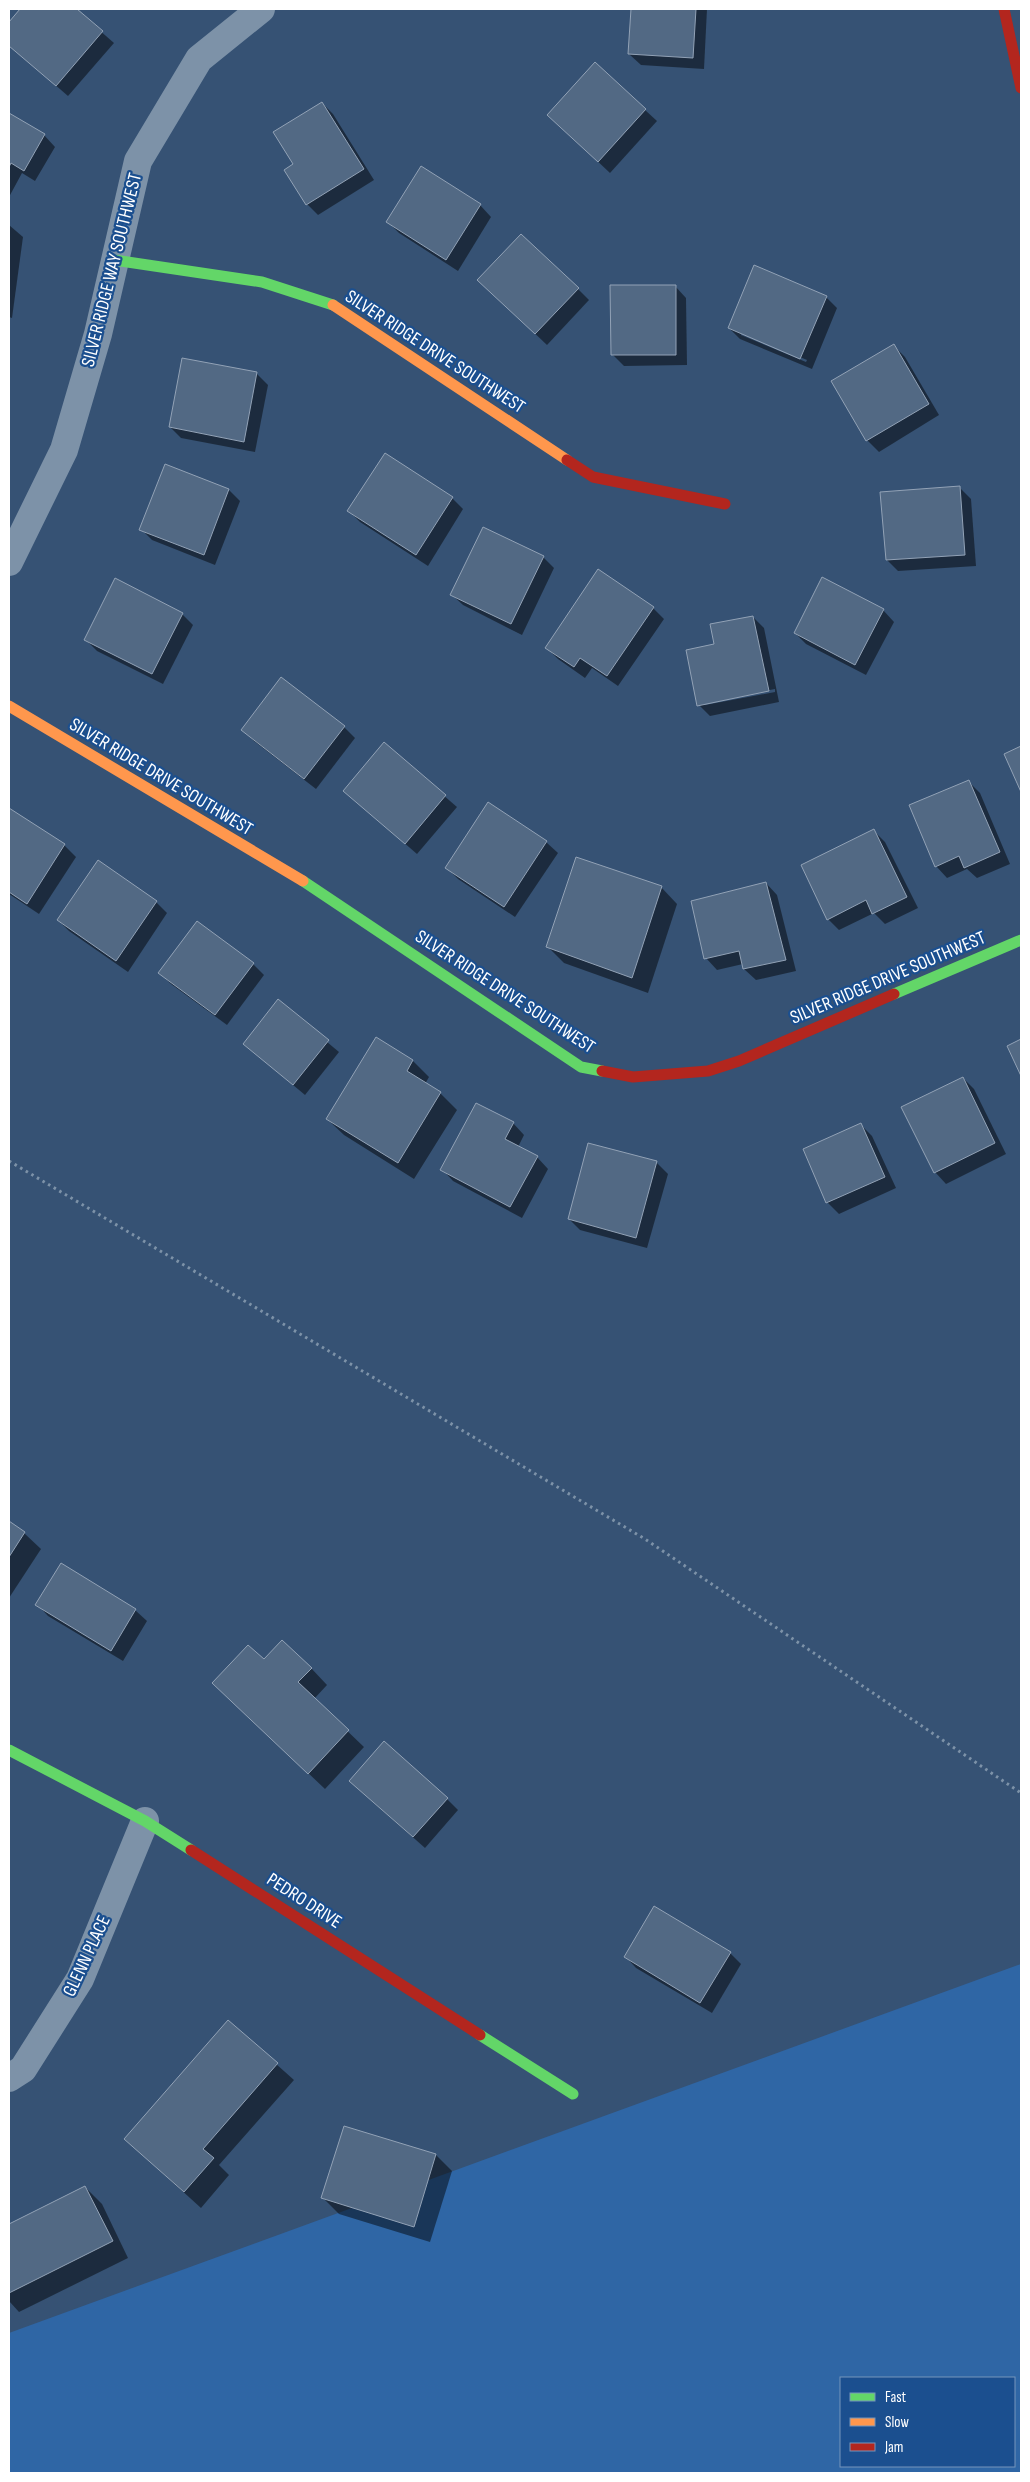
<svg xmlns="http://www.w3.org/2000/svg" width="1030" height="2482" font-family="'Sofia Sans Condensed',sans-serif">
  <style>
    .green { fill: #2f66a5; fill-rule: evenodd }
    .shadow { fill: #0007; fill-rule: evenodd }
    .building { fill: #526984; stroke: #92a2b6 }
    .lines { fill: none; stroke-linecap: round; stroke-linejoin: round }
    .path { stroke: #7d92a8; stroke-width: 3; stroke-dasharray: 2.5 4; stroke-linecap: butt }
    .street { stroke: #7d92a8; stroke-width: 28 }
    .fast { stroke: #63d668; stroke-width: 11 }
    .slow { stroke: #ff974d; stroke-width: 11 }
    .jam { stroke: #b3261e; stroke-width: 11 }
    .labels { text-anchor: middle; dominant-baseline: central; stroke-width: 4.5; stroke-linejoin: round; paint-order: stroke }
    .street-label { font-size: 19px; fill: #fff; stroke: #1b4f8f }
  </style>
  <rect width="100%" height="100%" fill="#365274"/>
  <path class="green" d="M 1021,1964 L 1021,2473 L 9,2473 L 9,2333 ZM 841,2378 L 1014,2378 L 1014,2466 L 841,2466 Z"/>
  <g class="shadow">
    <path d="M 22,9 L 75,9 L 114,43 L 68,96 L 9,45 L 9,24 Z"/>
    <path d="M 632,9 L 707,9 L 704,69 L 641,65 L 629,54 Z"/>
    <path d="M 595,64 L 657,121 L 610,173 L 560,126 Z"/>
    <path d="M 322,103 L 333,114 L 374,180 L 318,215 L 307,204 L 295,164 Z"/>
    <path d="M 9,114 L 44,135 L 55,147 L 35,181 L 22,173 L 9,197 Z"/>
    <path d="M 480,205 L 491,217 L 458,271 L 399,233 L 388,222 Z"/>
    <path d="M 9,225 L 23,237 L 12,318 L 9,317 Z"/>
    <path d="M 675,286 L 686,298 L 687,365 L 624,366 L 612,354 Z"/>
    <path d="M 578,289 L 589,300 L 547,345 L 490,291 Z"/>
    <path d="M 826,297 L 837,308 L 812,369 L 740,339 L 729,328 ZM 741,332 L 807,360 L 806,362 L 741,335 Z"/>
    <path d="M 894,346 L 905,357 L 939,415 L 879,452 L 867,440 L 833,382 Z"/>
    <path d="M 183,359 L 257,374 L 268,385 L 255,452 L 181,438 L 170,427 Z"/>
    <path d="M 959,487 L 971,499 L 976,566 L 898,571 L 887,560 Z"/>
    <path d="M 229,490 L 240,501 L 215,565 L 152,540 L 141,529 Z"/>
    <path d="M 452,498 L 463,509 L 428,566 L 360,522 L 349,511 Z"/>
    <path d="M 543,557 L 554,568 L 522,635 L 463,605 L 451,594 Z"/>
    <path d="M 653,608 L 664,619 L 618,686 L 592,668 L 585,678 L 558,659 L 547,648 Z"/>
    <path d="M 883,610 L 894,622 L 866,675 L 806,644 L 795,633 Z"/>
    <path d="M 182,614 L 193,625 L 163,684 L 97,651 L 85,639 Z"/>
    <path d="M 753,617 L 764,628 L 779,702 L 710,716 L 699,705 L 715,645 ZM 775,689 L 775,692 L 705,705 L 705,703 Z"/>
    <path d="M 344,727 L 355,738 L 316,789 L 254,741 L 243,730 Z"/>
    <path d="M 384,744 L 457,807 L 417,854 L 344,791 Z"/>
    <path d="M 969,782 L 980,793 L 1010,864 L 977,878 L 967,869 L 947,878 L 936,866 Z"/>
    <path d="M 489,804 L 546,842 L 558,853 L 515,917 L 458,879 L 447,868 Z"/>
    <path d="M 9,810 L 64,845 L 76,857 L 39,914 L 9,894 Z"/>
    <path d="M 874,831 L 885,842 L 918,908 L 885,924 L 874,913 L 839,930 L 828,919 Z"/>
    <path d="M 766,883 L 777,895 L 796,971 L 756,980 L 744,969 L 743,964 L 717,970 L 706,958 Z"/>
    <path d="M 661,887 L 677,904 L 648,993 L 564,963 L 548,947 Z"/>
    <path d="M 156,902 L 167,913 L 128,972 L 69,931 L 58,920 Z"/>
    <path d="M 253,964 L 264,975 L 227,1025 L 171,984 L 160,973 Z"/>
    <path d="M 278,1001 L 339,1052 L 305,1095 L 244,1044 Z"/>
    <path d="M 376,1039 L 413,1061 L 429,1077 L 425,1084 L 440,1093 L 457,1110 L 414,1179 L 344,1135 L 327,1119 Z"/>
    <path d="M 963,1078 L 974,1089 L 1006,1154 L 946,1184 L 935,1172 Z"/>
    <path d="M 513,1123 L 524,1135 L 518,1147 L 537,1157 L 548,1169 L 522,1218 L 453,1181 L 442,1169 Z"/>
    <path d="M 861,1125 L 872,1136 L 896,1188 L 839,1214 L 827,1202 Z"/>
    <path d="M 656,1162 L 668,1174 L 647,1248 L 580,1230 L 569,1219 Z"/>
    <path d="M 9,1523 L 24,1533 L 41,1549 L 9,1598 Z"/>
    <path d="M 37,1604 L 135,1610 L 147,1621 L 123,1661 L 48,1616 Z"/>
    <path d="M 264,1661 L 311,1668 L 327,1685 L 314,1699 L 364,1747 L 325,1789 L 230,1699 Z"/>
    <path d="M 362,1792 L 447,1799 L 458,1810 L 425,1848 Z"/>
    <path d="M 730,1953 L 741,1964 L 712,2013 L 636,1968 L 625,1956 Z"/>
    <path d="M 228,2021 L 294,2080 L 219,2165 L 229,2175 L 201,2208 L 125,2139 Z"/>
    <path d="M 436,2155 L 452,2171 L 430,2242 L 339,2214 L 323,2198 Z"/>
    <path d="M 85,2187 L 102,2204 L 128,2258 L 19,2312 L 9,2301 L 9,2225 Z"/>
  </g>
  <g class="building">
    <path d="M 20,9 L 77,9 L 103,31 L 56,86 L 9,46 L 9,22 Z"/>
    <path d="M 631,9 L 696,9 L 693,58 L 628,54 Z"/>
    <path d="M 595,62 L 646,109 L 598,162 L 547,115 Z"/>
    <path d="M 322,102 L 364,169 L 306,205 L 284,170 L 293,164 L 273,132 Z"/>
    <path d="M 9,113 L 45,134 L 24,171 L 11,163 L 9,167 Z"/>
    <path d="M 421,166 L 481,204 L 446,260 L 386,222 Z"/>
    <path d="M 521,234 L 579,288 L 535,334 L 477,280 Z"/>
    <path d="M 754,265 L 827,296 L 800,359 L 728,328 Z"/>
    <path d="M 610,285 L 676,285 L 676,355 L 611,355 Z"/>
    <path d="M 894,344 L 929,404 L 866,441 L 831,381 Z"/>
    <path d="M 182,358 L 257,372 L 244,442 L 169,427 Z"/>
    <path d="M 385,453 L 453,497 L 416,555 L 347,511 Z"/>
    <path d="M 165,464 L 229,489 L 204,555 L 139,530 Z"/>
    <path d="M 960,486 L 965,555 L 886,560 L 880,492 Z"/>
    <path d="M 483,527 L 544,556 L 511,624 L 450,595 Z"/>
    <path d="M 598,569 L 654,607 L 607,676 L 580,658 L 574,667 L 545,648 Z"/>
    <path d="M 822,577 L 884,609 L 855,665 L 794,633 Z"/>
    <path d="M 115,578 L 183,613 L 152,674 L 84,640 Z"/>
    <path d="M 753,616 L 769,691 L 697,706 L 686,650 L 714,644 L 710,624 Z"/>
    <path d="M 281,677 L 345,726 L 304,779 L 241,730 Z"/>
    <path d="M 384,742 L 446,795 L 405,844 L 343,791 Z"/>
    <path d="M 1021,746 L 1021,792 L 1004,754 Z"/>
    <path d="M 969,780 L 1000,852 L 964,868 L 959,856 L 935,867 L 909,805 Z"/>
    <path d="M 488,802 L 547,841 L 504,907 L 445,868 Z"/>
    <path d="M 9,808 L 65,844 L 27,904 L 9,892 Z"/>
    <path d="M 874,829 L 907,897 L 872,914 L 866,900 L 827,920 L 801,865 Z"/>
    <path d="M 576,857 L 662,886 L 632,978 L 546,947 Z"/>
    <path d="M 98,860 L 157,901 L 116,961 L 57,920 Z"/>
    <path d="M 766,882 L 786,960 L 743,969 L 739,951 L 704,959 L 691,901 Z"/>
    <path d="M 197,921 L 254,963 L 215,1015 L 158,973 Z"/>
    <path d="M 278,999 L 329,1040 L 293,1085 L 243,1044 Z"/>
    <path d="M 376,1037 L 413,1060 L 407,1071 L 441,1092 L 398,1163 L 326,1119 Z"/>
    <path d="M 1021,1039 L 1021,1076 L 1007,1046 Z"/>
    <path d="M 963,1077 L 995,1143 L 934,1173 L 901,1107 Z"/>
    <path d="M 476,1103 L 514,1122 L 505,1139 L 538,1156 L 510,1207 L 440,1170 Z"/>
    <path d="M 861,1123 L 885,1177 L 826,1203 L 803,1149 Z"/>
    <path d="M 588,1143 L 657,1161 L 636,1238 L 568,1219 Z"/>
    <path d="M 9,1521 L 25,1532 L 9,1557 Z"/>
    <path d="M 61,1563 L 136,1609 L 111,1651 L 35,1605 Z"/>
    <path d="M 282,1640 L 312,1668 L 298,1682 L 349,1730 L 308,1774 L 212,1683 L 248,1645 L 264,1659 Z"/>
    <path d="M 384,1741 L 448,1798 L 413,1837 L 349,1781 Z"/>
    <path d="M 654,1906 L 731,1952 L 700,2003 L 624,1957 Z"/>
    <path d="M 228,2020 L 278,2063 L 203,2149 L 214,2158 L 184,2192 L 124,2139 Z"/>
    <path d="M 344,2126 L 436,2154 L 414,2227 L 321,2198 Z"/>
    <path d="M 85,2186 L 113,2241 L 9,2293 L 9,2224 Z"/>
  </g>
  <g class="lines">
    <path class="path" d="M 9,1161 L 645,1539 L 1021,1793"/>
    <g class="street">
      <path d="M 9,562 L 64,450 L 98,334 L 138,161 L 199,59 L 261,9"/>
      <path d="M 9,2078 L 23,2069 L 80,1979 L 145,1821"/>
    </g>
    <g class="fast">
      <path d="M 114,260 L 262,282 L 333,305"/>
      <path d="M 303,881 L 581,1067 L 602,1071"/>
      <path d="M 894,994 L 1021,940"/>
      <path d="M 9,1750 L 145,1821 L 191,1850"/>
      <path d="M 480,2035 L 573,2094"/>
    </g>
    <g class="slow">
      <path d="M 333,305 L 567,460"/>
      <path d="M 9,706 L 303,881"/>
    </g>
    <g class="jam">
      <path d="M 1004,9 L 1021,88"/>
      <path d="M 567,460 L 593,477 L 725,504"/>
      <path d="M 602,1071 L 633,1077 L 708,1071 L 739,1061 L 894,994"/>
      <path d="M 191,1850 L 480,2035"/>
    </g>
  </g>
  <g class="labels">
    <g class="street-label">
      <text transform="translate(112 270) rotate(-76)">SILVER RIDGE WAY SOUTHWEST</text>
      <text transform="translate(435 352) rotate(33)">SILVER RIDGE DRIVE SOUTHWEST</text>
      <text transform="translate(161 777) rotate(31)">SILVER RIDGE DRIVE SOUTHWEST</text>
      <text transform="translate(888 978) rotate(-23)">SILVER RIDGE DRIVE SOUTHWEST</text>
      <text transform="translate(505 992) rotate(33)">SILVER RIDGE DRIVE SOUTHWEST</text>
      <text transform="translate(304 1901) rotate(33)">PEDRO DRIVE</text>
      <text transform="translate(87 1956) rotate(-65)">GLENN PLACE</text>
    </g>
  </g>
  <rect width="1030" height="2482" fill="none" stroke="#ffffff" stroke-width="20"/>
  <rect x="840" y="2377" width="175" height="90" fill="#1b4f8f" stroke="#7695bc"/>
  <rect x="850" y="2393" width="25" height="8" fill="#63d668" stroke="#7695bc"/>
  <text x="885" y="2402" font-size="15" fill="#ffffff">Fast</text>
  <rect x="850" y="2418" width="25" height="8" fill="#ff974d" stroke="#7695bc"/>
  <text x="885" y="2427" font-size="15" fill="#ffffff">Slow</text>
  <rect x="850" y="2443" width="25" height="8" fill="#b3261e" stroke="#7695bc"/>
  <text x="885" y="2452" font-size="15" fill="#ffffff">Jam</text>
</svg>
